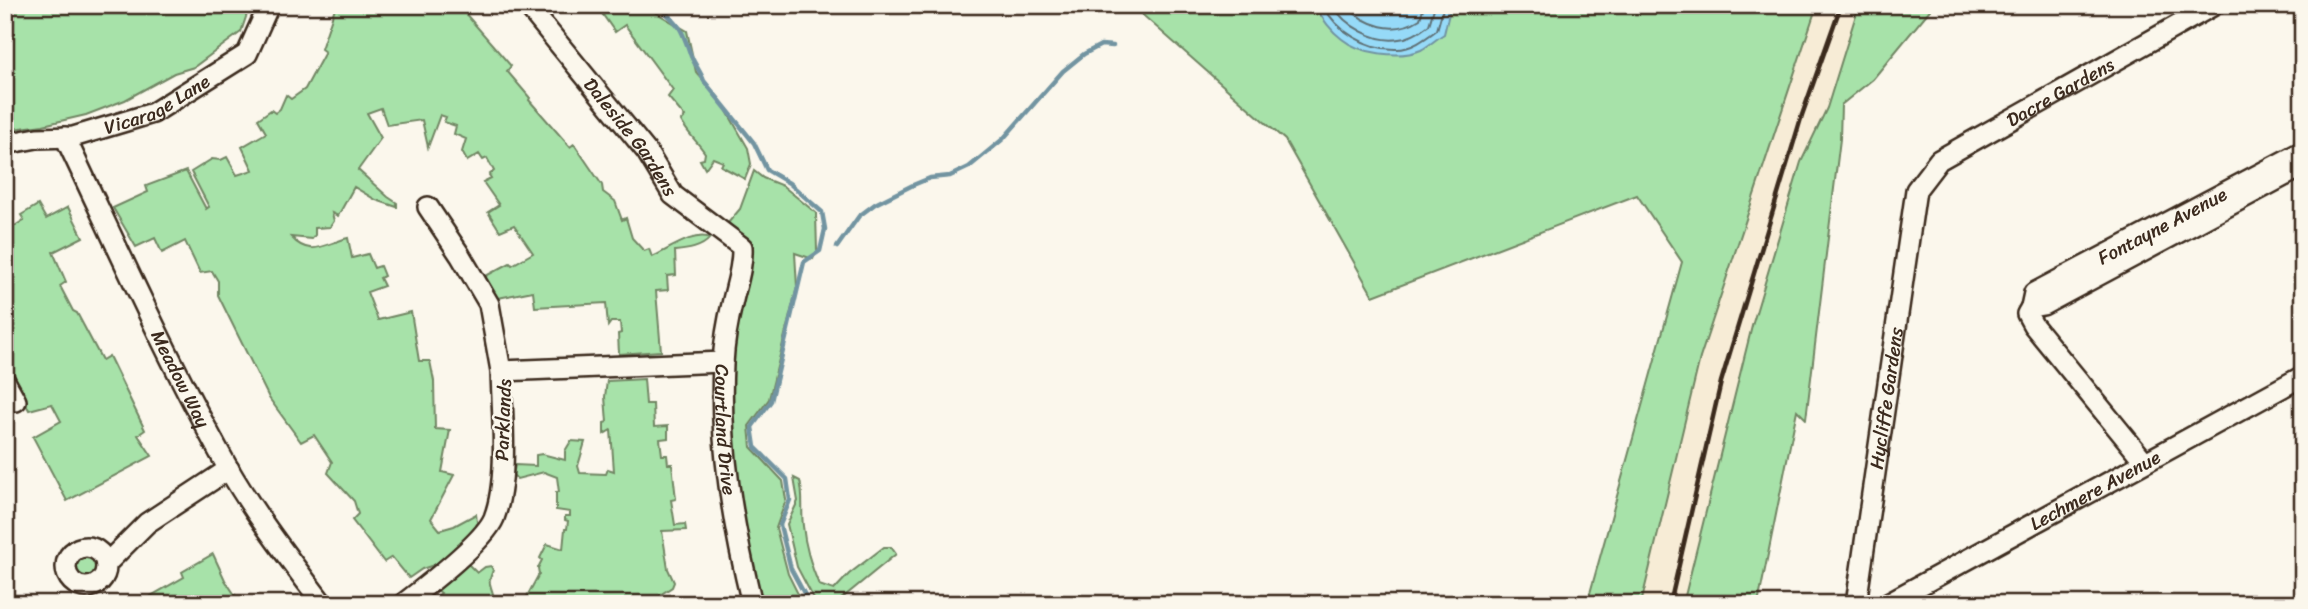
<svg xmlns="http://www.w3.org/2000/svg" width="2308" height="609" font-family="Sriracha,sans-serif">
  <style>
    .built { fill: #f7ecd6 }
    .green { fill: #a7e2a9; stroke: #718664; stroke-width: 2 }
    .water { fill: #96daf8; stroke: #7294a1; stroke-width: 2 }
    .lines { fill: none; stroke-linecap: round; stroke-linejoin: round }
    .shore { stroke: #5f7075; stroke-width: 2 }
    .stream { stroke: #7294a1; stroke-width: 4.5 }
    .minor-casing { stroke: #3b2a1e; stroke-width: 24 }
    .minor { stroke: #fbf7ec; stroke-width: 19 }
    .rail { stroke: #3b2a1e; stroke-width: 4.5 }
    .labels { text-anchor: middle; dominant-baseline: central; stroke-width: 5; stroke-linejoin: round; paint-order: stroke }
    .street-label { font-size: 19px; fill: #3b2a1e; stroke: #fbf7ec }
  </style>
  <rect width="100%" height="100%" fill="#fbf7ec"/>
  <filter id="ink" filterUnits="userSpaceOnUse"><feTurbulence type="fractalNoise" baseFrequency=".0143" numOctaves="2"/><feDisplacementMap in="SourceGraphic" scale="14" xChannelSelector="R" yChannelSelector="G"/><feConvolveMatrix kernelMatrix="1 2 1 2 8 2 1 2 1" color-interpolation-filters="sRGB"/></filter>
  <g filter="url(#ink)">
    <path class="built" d="M 1766,5 L 1933,5 L 1877,72 L 1841,105 L 1840,139 L 1806,419 L 1797,410 L 1758,604 L 1588,604 Z"/>
    <g class="green">
      <path d="M 5,5 L 250,5 L 241,32 L 194,67 L 174,73 L 125,100 L 86,115 L 43,125 L 5,130 Z"/>
      <path d="M 336,5 L 458,5 L 511,66 L 507,71 L 530,98 L 529,100 L 570,147 L 574,144 L 602,185 L 603,192 L 615,201 L 622,220 L 626,218 L 632,238 L 644,251 L 649,249 L 652,257 C 668,250 694,231 710,238 C 702,248 687,250 675,251 L 676,275 L 667,276 L 668,290 L 656,291 L 661,351 L 619,354 L 618,334 L 621,333 L 620,322 L 611,322 L 608,326 L 606,303 L 535,307 L 533,291 L 493,299 L 482,278 L 510,263 L 512,265 L 533,253 L 514,225 L 500,231 L 488,212 L 499,205 L 483,182 L 491,178 L 489,175 L 494,171 L 487,158 L 483,160 L 479,154 L 467,161 L 462,152 L 466,139 L 454,134 L 456,126 L 444,122 L 446,117 L 440,115 L 428,147 L 422,120 L 387,125 L 381,108 L 367,113 L 381,138 L 358,170 L 388,197 L 397,203 L 397,207 L 376,200 L 354,187 L 338,216 L 332,213 L 334,221 L 330,227 L 315,228 L 315,235 L 312,239 L 291,237 C 310,258 324,244 348,238 L 352,258 L 368,254 L 374,268 L 380,266 L 384,276 L 380,278 L 384,286 L 367,292 L 378,320 L 411,312 L 419,361 L 430,361 L 434,381 L 435,429 L 450,430 L 442,472 L 454,475 L 431,519 L 440,530 L 454,526 L 476,514 L 477,522 L 475,533 L 440,563 L 422,569 L 409,578 L 392,557 L 384,562 L 352,520 L 358,514 L 354,501 L 328,473 L 332,462 L 314,435 L 301,442 L 269,398 L 218,295 L 218,281 L 212,271 L 200,273 L 185,241 L 162,253 L 155,238 L 136,247 L 113,208 L 148,192 L 146,186 L 186,171 L 206,209 L 209,207 L 191,172 L 212,159 L 221,160 L 227,157 L 237,175 L 253,170 L 242,147 L 266,133 L 258,119 L 271,110 L 275,113 L 280,109 L 286,95 L 291,99 L 305,89 L 325,52 L 321,49 Z"/>
      <path d="M 596,5 L 643,5 L 687,31 L 696,72 L 720,99 L 748,148 L 751,164 L 745,179 L 721,166 L 723,162 L 713,158 L 705,169 L 700,160 L 704,159 L 705,153 C 697,141 688,134 681,121 L 685,117 L 668,97 L 673,90 L 625,25 L 615,32 Z"/>
      <path d="M 1145,5 L 1817,5 L 1700,358 L 1641,604 L 1587,604 L 1682,262 L 1637,195 L 1373,296 L 1285,140 L 1137,10 Z"/>
      <path d="M 1859,5 L 1934,5 L 1873,79 L 1841,105 L 1840,139 L 1806,419 L 1797,410 L 1758,604 L 1683,604 L 1752,326 L 1801,162 L 1827,108 Z"/>
      <path d="M 754,171 L 763,178 L 783,186 L 816,213 L 817,251 L 813,259 L 795,253 L 797,287 L 769,399 L 749,426 L 751,447 L 783,481 L 786,500 L 776,528 L 788,574 L 803,604 L 762,604 L 744,534 L 731,433 L 733,354 L 746,239 L 728,223 L 740,209 Z"/>
      <path d="M 38,205 L 46,219 L 68,207 L 83,237 L 53,252 L 66,282 L 60,286 L 73,311 L 77,313 L 102,360 L 109,356 L 145,430 L 138,435 L 152,456 L 67,501 L 33,437 L 61,421 L 52,404 L 29,410 L 5,365 L 5,232 L 24,220 L 21,215 Z"/>
      <path d="M 644,379 L 646,404 L 653,404 L 654,427 L 668,426 L 668,438 L 660,439 L 662,455 L 667,455 L 668,464 L 672,464 L 676,499 L 671,500 L 675,525 L 685,524 L 686,530 L 662,531 L 668,569 L 674,582 L 672,587 L 660,595 L 662,604 L 532,604 L 525,600 L 539,574 L 538,568 L 542,560 L 540,558 L 547,544 L 563,549 L 565,529 L 567,529 L 568,521 L 565,520 L 565,516 L 570,516 L 570,512 L 556,510 L 556,492 L 559,492 L 557,477 L 544,472 L 517,479 L 513,475 L 515,465 L 536,466 L 536,455 L 542,454 L 565,460 L 565,451 L 571,441 L 585,442 L 578,466 L 580,473 L 606,474 L 608,469 L 614,471 L 611,430 L 604,434 L 604,423 L 607,422 L 605,397 L 607,381 Z"/>
      <path d="M 794,478 L 800,481 C 804,496 801,510 803,526 C 805,546 811,566 819,585 L 834,590 L 849,574 L 884,547 L 891,547 L 896,554 L 835,604 L 813,604 L 815,601 L 797,567 L 787,524 L 798,501 Z"/>
      <path d="M 213,554 L 225,580 L 241,604 L 155,604 L 151,596 L 184,577 L 182,572 Z"/>
      <circle cx="86" cy="568" r="14"/>
      <path d="M 466,562 L 477,573 L 485,567 L 491,566 L 493,570 C 488,584 489,580 493,594 L 486,604 L 436,604 L 433,600 L 441,593 L 437,590 Z"/>
    </g>
    <path class="water" d="M 1315,5 L 1451,5 L 1444,34 C 1436,39 1429,46 1421,50 C 1400,59 1360,54 1342,39 C 1330,30 1322,19 1315,5 Z"/>
    <g class="lines">
      <g class="shore">
        <path d="M 1323,5 C 1336,31 1367,50 1397,49 C 1412,49 1425,39 1437,30 L 1444,5"/>
        <path d="M 1333,5 C 1344,26 1376,43 1399,39 C 1411,38 1420,32 1429,25 L 1435,5"/>
        <path d="M 1345,5 C 1366,26 1394,36 1420,19 L 1424,5"/>
      </g>
      <g class="stream">
        <path d="M 657,5 C 681,26 681,27 691,56 C 695,65 701,72 704,81 L 754,143 L 767,170 L 789,183 L 822,212 L 825,229 L 820,251 L 804,262 L 771,401 L 752,427 L 755,447 L 787,479 L 790,500 L 780,525 L 791,569 L 806,597 L 805,604"/>
        <path d="M 837,247 L 859,216 L 875,204 L 913,185 L 930,178 L 950,176 L 969,167 L 1003,139 L 1063,71 L 1084,54 L 1101,45 L 1113,46"/>
      </g>
      <defs>
        <g id="minor">
          <path id="s1" d="M 527,5 L 647,152 L 673,195 L 742,247 C 743,265 737,283 733,300 C 728,320 724,343 723,364 C 719,445 733,525 752,604"/>
          <path id="s2" d="M 65,137 C 118,248 168,361 228,468 C 255,515 290,560 323,604"/>
          <path id="s3" d="M 5,144 L 37,138 L 73,137 L 153,113 L 247,54 L 269,5"/>
          <path d="M 428,207 L 460,255 L 489,304 L 501,371"/>
          <path id="s4" d="M 2031,307 L 2034,293 L 2303,151"/>
          <path d="M 5,381 L 16,401"/>
          <path d="M 2145,462 L 2033,325 L 2027,314 L 2031,307 L 2043,305 L 2303,166"/>
          <circle cx="86" cy="567" r="20"/>
          <path d="M 106,564 L 147,523 L 229,469"/>
          <path d="M 403,604 C 425,587 484,542 494,518 C 509,479 502,414 501,371 L 723,362"/>
          <path id="s5" d="M 1856,604 L 1916,190 L 1939,160 L 2214,5"/>
          <path id="s6" d="M 1886,604 L 2303,376"/>
        </g>
      </defs>
      <use href="#minor" class="minor-casing"/>
      <use href="#minor" class="minor"/>
      <path class="rail" d="M 1670,604 L 1721,382 L 1802,115 L 1841,5"/>
    </g>
  </g>
  <g class="labels">
    <g class="street-label">
      <text stroke="none"><textPath href="#s5" startOffset="595">Dacre Gardens</textPath></text>
      <text stroke="none"><textPath href="#s3" startOffset="159">Vicarage Lane</textPath></text>
      <text stroke="none"><textPath href="#s1" startOffset="168">Daleside Gardens</textPath></text>
      <text stroke="none"><textPath href="#s4" startOffset="159">Fontayne Avenue</textPath></text>
      <text stroke="none"><textPath href="#s2" startOffset="268">Meadow Way</textPath></text>
      <text stroke="none"><textPath href="#s5" startOffset="208">Hycliffe Gardens</textPath></text>
      <text transform="translate(503 420) rotate(-88)">Parklands</text>
      <text stroke="none"><textPath href="#s1" startOffset="511">Courtland Drive</textPath></text>
      <text stroke="none"><textPath href="#s6" startOffset="238">Lechmere Avenue</textPath></text>
    </g>
  </g>
  <rect width="2308" height="609" fill="none" stroke="#fbf7ec" stroke-width="28"/>
  <rect x="14" y="14" width="2280" height="581" fill="none" stroke="#3b2a1e" stroke-width="2.5" filter="url(#ink)"/>
</svg>
